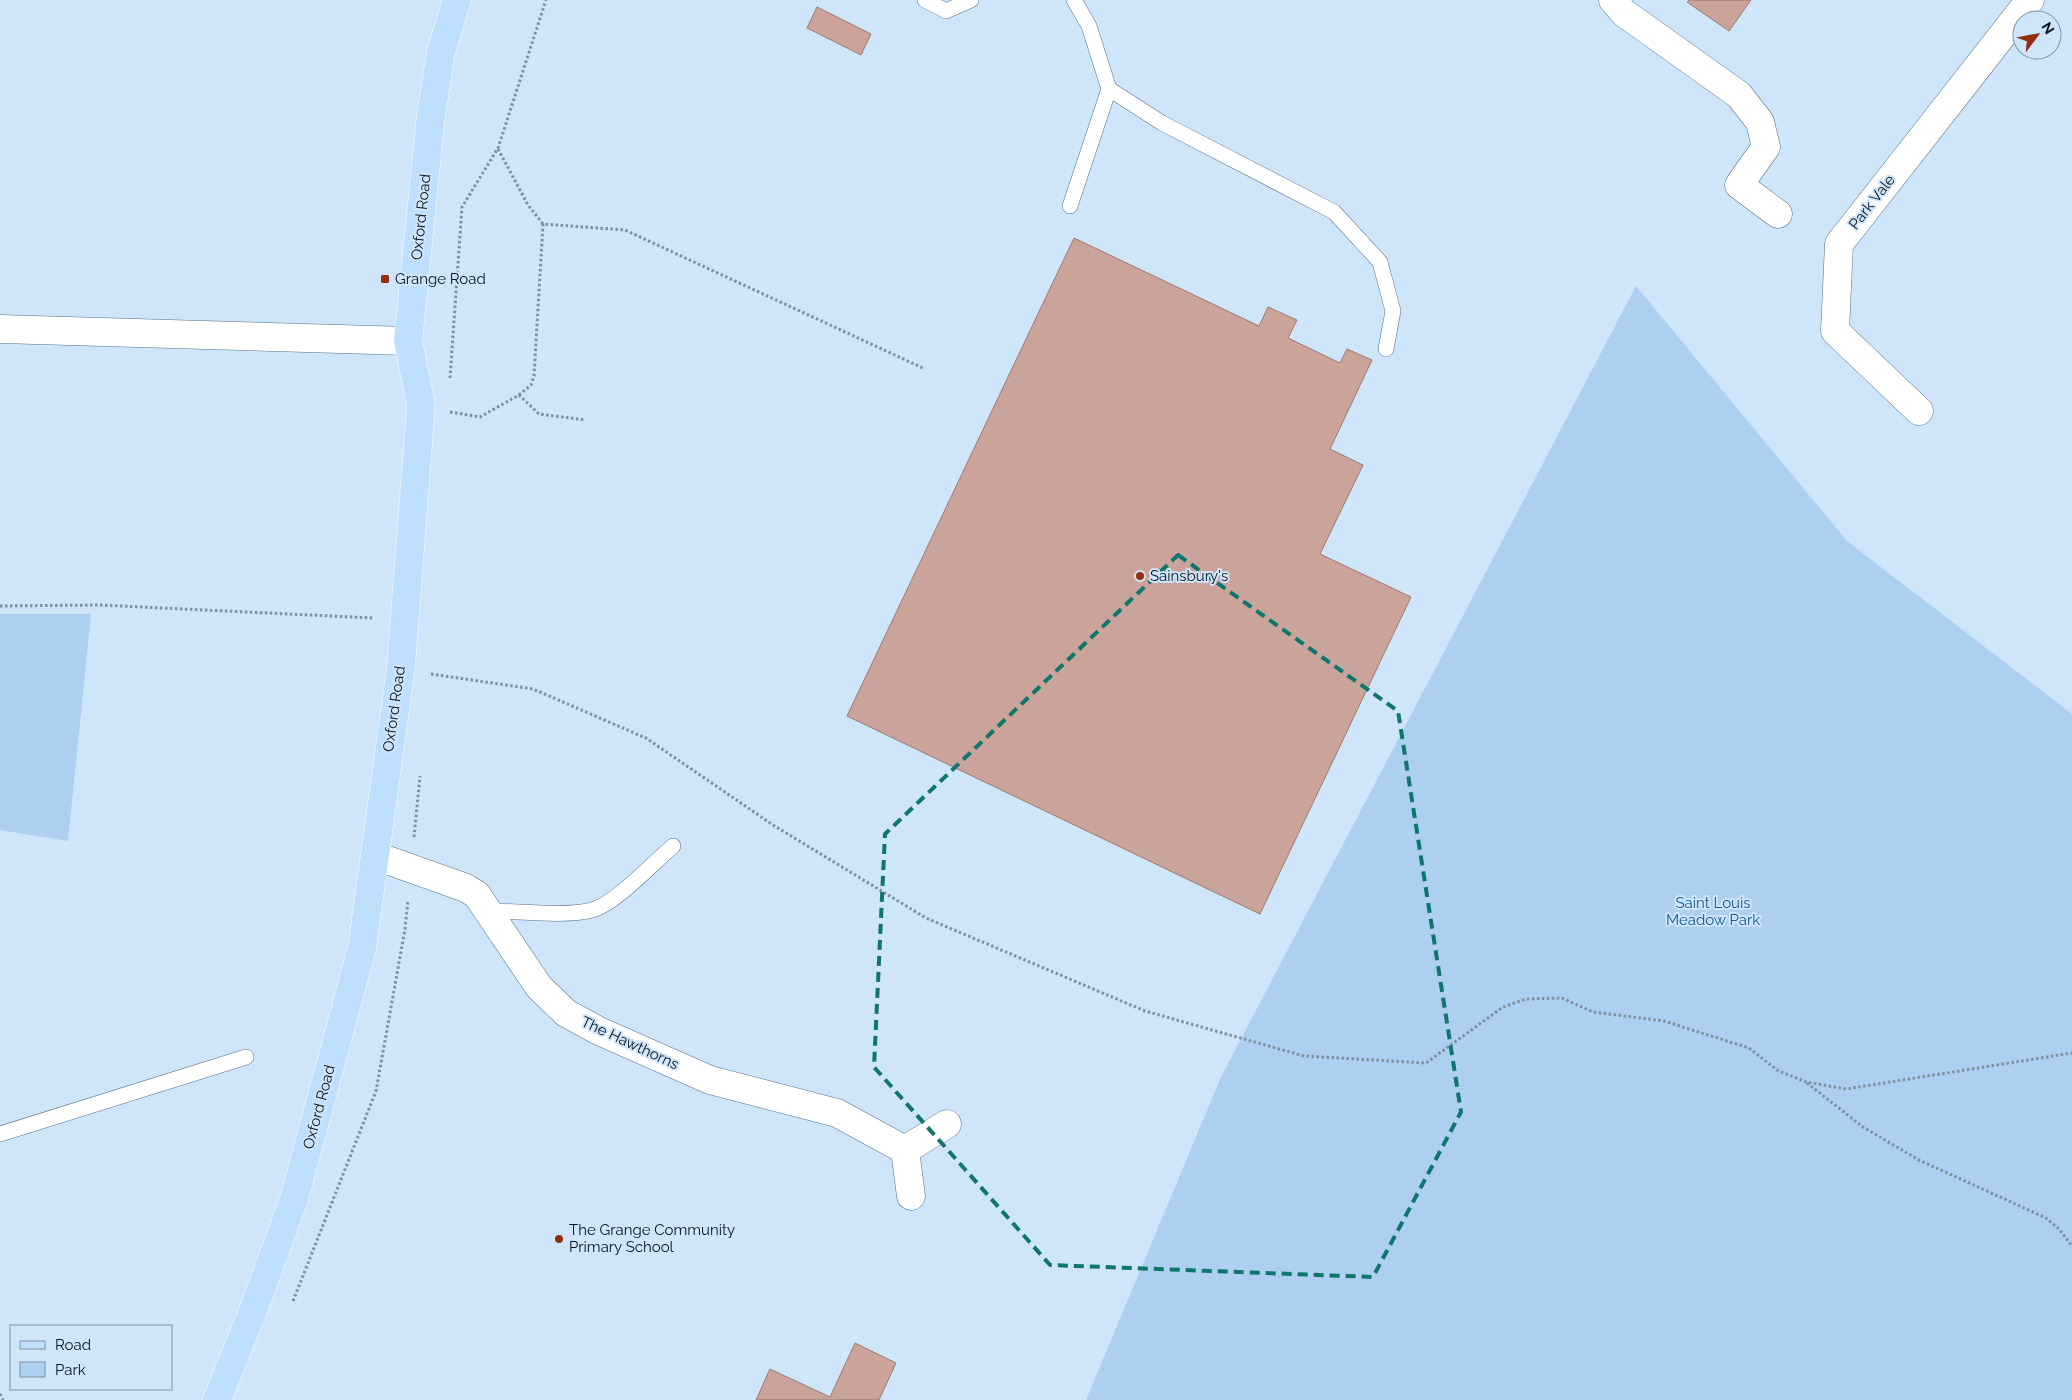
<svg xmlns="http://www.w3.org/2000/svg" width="2072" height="1400" font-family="Raleway,sans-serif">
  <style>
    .green { fill: #add0f0 }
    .building { fill: #caa49a; stroke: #9d796e }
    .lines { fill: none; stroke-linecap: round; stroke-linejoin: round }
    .service-casing { stroke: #587289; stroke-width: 16 }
    .minor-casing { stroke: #587289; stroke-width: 29 }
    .primary-casing { stroke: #fff; stroke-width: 29 }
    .path { stroke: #7e8f9f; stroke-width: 3; stroke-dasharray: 2.5 2.5; stroke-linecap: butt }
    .service { stroke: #fff; stroke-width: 15 }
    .minor { stroke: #fff; stroke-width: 28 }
    .primary { stroke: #bedffe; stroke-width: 28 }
    .marked { fill: none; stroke: #0f766e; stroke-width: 4; stroke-dasharray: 10 6; stroke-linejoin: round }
    .poi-dot { fill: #942d0c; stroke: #cee5fa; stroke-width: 2 }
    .labels { text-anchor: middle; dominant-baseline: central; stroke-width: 4; stroke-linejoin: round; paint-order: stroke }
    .street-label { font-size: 15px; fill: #0b151e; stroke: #cee5fa }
    .poi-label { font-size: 15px; fill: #0b151e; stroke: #cee5fa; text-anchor: start }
    .park-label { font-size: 15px; fill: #125b8f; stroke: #cee5fa }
  </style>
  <rect width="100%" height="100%" fill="#cee5fa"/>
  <g class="green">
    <path d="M 1636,286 L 1847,541 L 2072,714 L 2072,1400 L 1086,1400 L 1221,1077 Z"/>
    <path d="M 0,614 L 91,614 L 68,841 L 0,830 Z"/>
  </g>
  <g class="building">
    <path d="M 1689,0 L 1751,0 L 1729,31 L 1687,2 Z"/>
    <path d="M 817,7 L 871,34 L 861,55 L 807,28 Z"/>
    <path d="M 1074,238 L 1259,326 L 1268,307 L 1297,320 L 1288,338 L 1340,363 L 1347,349 L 1372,360 L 1330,449 L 1363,465 L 1320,554 L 1411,597 L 1260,914 L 847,716 Z"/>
    <path d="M 855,1343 L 896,1363 L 879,1400 L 756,1400 L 770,1369 L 830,1397 Z"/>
  </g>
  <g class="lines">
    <defs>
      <g id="service">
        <path d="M 925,0 L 946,11 L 971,0"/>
        <path d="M 1109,89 L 1162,123 L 1334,212 L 1380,262 L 1393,311 L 1386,349"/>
        <path d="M 1070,206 L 1109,89 L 1089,26 L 1074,0"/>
        <path d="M 489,911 C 518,911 566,917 592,910 C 615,904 653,863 673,846"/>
        <path d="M 0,1134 L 246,1057"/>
      </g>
      <g id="minor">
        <path d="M 1613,0 L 1624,13 L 1739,95 L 1760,122 L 1766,147 L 1739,185 L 1778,214"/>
        <path d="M 0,329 L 408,341"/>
        <path d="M 1919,411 L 1835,331 L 1839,244 L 2030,0"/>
        <path d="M 376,856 L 466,888 L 477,895 L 539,987 L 566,1013 L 599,1031 L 710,1080 L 837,1113 L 905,1150 L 947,1124"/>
        <path d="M 905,1150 L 911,1196"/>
      </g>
      <path id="primary" d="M 217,1400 L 253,1311 L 294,1199 L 362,948 L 401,667 L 421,405 L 408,341 L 431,115 L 441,52 L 457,0"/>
    </defs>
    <use href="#service" class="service-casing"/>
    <use href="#minor" class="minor-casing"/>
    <use href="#primary" class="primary-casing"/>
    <g class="path">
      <path d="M 498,149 L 528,205 L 543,224"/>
      <path d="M 450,378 L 462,207 L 498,148 L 546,0"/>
      <path d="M 519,395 L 531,385 L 534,376 L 543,224 L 625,230 L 925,369"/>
      <path d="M 450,412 L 480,417 L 519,395 L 539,414 L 586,420"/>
      <path d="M 0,606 L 99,605 L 373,618"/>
      <path d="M 431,674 L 533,689 L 646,738 L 773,825 L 926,918 L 1145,1011 L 1304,1056 L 1426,1063 L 1503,1007 L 1526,999 L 1562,998 L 1593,1012 L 1664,1021 L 1749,1048 L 1777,1070 L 1806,1082 L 1846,1089 L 2072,1053"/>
      <path d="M 414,837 L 420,776"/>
      <path d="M 1807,1083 L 1863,1127 L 1919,1160 L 2046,1218 L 2059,1229 L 2072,1246"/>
      <path d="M 293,1301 L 376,1091 L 405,929 L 408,900"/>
      <path d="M 0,1394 L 3,1400"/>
    </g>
    <use href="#service" class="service"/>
    <use href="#minor" class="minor"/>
    <use href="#primary" class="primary"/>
  </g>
  <path class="marked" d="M 1178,555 L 1398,711 L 1461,1112 L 1373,1277 L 1050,1265 L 874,1067 L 885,834 Z"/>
  <g class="poi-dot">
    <rect x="380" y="274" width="10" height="10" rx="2.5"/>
    <circle cx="1140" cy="576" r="5"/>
    <circle cx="559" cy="1239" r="5"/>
  </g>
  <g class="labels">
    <g class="street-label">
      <text transform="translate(1872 202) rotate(-52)">Park Vale</text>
      <text transform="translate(421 217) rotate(-84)">Oxford Road</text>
      <text transform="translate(394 709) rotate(-82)">Oxford Road</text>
      <text transform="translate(630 1043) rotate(25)">The Hawthorns</text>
      <text transform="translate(319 1107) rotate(-75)">Oxford Road</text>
    </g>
    <g class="poi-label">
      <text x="395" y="279">Grange Road</text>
      <text x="1150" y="576">Sainsbury's</text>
      <text x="569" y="1230">The Grange Community<tspan x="569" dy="17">Primary School</tspan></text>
    </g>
    <g class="park-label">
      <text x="1713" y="903">Saint Louis<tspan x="1713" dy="17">Meadow Park</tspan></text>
    </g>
  </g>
  <rect x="10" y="1325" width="162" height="65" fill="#cee5fa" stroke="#8092a2"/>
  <rect x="20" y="1341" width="25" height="8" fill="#bedffe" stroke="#8092a2"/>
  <text x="55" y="1350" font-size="15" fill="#0b151e">Road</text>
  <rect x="20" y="1362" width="25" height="15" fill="#add0f0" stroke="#8092a2"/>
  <text x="55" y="1375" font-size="15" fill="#0b151e">Park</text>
  <g transform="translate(2037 35) rotate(58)"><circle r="24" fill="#cee5fa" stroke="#8092a2"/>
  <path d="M0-4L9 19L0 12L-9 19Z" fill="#942d0c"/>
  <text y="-8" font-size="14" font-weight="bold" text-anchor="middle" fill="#0b151e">N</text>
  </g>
</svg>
